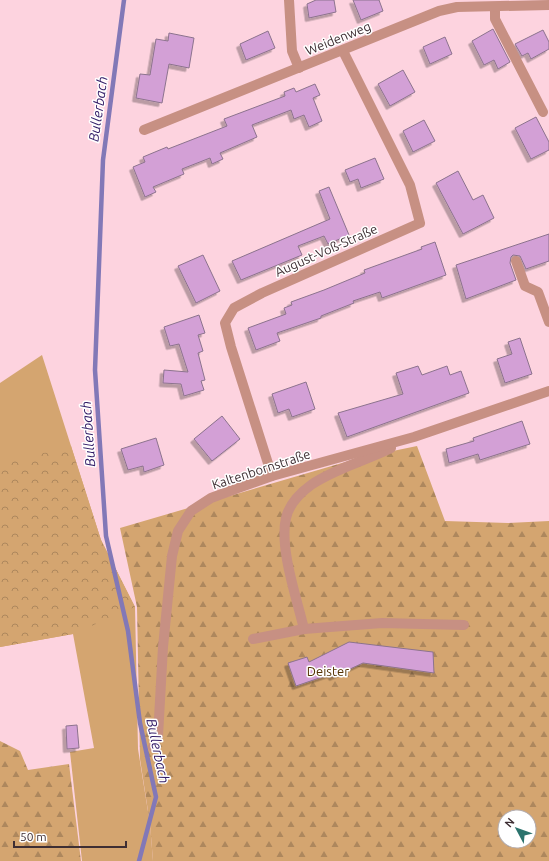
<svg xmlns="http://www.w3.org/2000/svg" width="549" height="861" font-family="Ubuntu,sans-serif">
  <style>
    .green { fill: #d4a570 }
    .forest { fill: url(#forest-firs); fill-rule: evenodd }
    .park { fill: url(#park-crowns) }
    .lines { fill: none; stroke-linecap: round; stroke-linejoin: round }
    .stream { stroke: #8278b7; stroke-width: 4.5 }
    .building { fill: #d3a0d6; stroke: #8c738d; filter: url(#shadow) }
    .minor { stroke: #c79083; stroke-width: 10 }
    .labels { text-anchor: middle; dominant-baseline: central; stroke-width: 3; stroke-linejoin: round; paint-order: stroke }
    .street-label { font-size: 13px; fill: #3e2e33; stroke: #fff }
    .park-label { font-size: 13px; fill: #543203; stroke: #fff }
    .water-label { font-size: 14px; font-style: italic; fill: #311a66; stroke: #fff }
  </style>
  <defs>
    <pattern id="forest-firs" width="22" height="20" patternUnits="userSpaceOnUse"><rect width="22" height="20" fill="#d4a570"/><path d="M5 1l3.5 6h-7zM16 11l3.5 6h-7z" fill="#ad875d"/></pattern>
    <pattern id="park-crowns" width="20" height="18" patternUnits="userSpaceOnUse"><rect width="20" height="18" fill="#d4a570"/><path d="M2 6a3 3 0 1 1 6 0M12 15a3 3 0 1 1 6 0" fill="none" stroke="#ad875d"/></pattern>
    <filter id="shadow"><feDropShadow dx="-3.5" dy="3.5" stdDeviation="0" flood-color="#0004"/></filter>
  </defs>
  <rect width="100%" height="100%" fill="#fdd3df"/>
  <path class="green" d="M 42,355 L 101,540 L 135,607 L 138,749 L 150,824 L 153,861 L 82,861 L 70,752 L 94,748 L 73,634 L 0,647 L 0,383 Z"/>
  <g class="forest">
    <path d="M 417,446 L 445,521 L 508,523 L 549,521 L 549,861 L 153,861 L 150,824 L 140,759 L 137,607 L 120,528 L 359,458 ZM 505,817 L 529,817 L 529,841 L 505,841 Z"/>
    <path d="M 0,741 L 20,751 L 28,770 L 69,764 L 81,861 L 0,861 Z"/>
  </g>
  <path class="park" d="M 71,446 L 101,540 L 135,607 L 73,634 L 0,647 L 0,464 Z"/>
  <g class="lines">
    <path class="stream" d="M 124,0 L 103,160 L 95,370 L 106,536 L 128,631 L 140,723 L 156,797 L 139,861"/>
  </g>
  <g class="building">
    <path d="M 316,0 L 334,0 L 336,12 L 309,18 L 307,4 Z"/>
    <path d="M 353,0 L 379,0 L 383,11 L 361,20 Z"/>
    <path d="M 493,29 L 510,62 L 498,69 L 494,60 L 484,65 L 472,41 Z"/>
    <path d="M 543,30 L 549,42 L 549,49 L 531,59 L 528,53 L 522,56 L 515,44 Z"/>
    <path d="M 268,31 L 275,48 L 246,60 L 240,44 Z"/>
    <path d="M 169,33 L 194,38 L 189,68 L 169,64 L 162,103 L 136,98 L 140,74 L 150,75 L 156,39 L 168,41 Z"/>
    <path d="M 445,37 L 452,54 L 430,64 L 423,47 Z"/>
    <path d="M 403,70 L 415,92 L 390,106 L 378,84 Z"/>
    <path d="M 315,84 L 320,95 L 313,98 L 322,121 L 309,127 L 304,115 L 294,119 L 291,110 L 252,125 L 257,137 L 220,153 L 223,159 L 212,164 L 210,158 L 182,169 L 184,174 L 153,187 L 156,192 L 145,197 L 133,167 L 145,162 L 143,157 L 167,147 L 168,149 L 227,126 L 224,119 L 285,96 L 284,92 L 294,88 L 296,92 Z"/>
    <path d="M 536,117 L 549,142 L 549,150 L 531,159 L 515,128 Z"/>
    <path d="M 424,120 L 435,141 L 413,152 L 403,131 Z"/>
    <path d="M 375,158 L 384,179 L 361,188 L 358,179 L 350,182 L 345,170 Z"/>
    <path d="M 458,171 L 473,200 L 483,195 L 494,218 L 463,234 L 436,183 Z"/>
    <path d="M 329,187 L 349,235 L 328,244 L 324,236 L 298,246 L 302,255 L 241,280 L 232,261 L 330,219 L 319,191 Z"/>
    <path d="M 549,234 L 549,261 L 526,269 L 520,256 L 513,255 L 511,257 L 510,263 L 516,280 L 466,299 L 456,265 Z"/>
    <path d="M 435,242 L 446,275 L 382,298 L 380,292 L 353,301 L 354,303 L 321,316 L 321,318 L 277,333 L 280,341 L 256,350 L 248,328 L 286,314 L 284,308 L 292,305 L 291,302 L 324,290 L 365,273 L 364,270 L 422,249 L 421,247 Z"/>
    <path d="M 203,255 L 220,291 L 196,303 L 178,266 Z"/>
    <path d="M 199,315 L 205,333 L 198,335 L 203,351 L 198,353 L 205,380 L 201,381 L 204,390 L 184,396 L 181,384 L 163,383 L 164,370 L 188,372 L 179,344 L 170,346 L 164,327 Z"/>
    <path d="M 520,338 L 532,374 L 505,383 L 497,359 L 512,354 L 508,342 Z"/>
    <path d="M 418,366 L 422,375 L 447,366 L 450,375 L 461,371 L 469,393 L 347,437 L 338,413 L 403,394 L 396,373 Z"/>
    <path d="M 306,382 L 315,409 L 292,417 L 289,409 L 278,413 L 272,394 Z"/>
    <path d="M 222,416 L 240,439 L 212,461 L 194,439 Z"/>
    <path d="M 522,421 L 530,444 L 480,460 L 478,454 L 449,463 L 446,449 L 474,441 L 473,438 Z"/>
    <path d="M 156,438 L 164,465 L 144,472 L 143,466 L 128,470 L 121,449 Z"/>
    <path d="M 349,642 L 433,652 L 434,673 L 363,663 L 333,677 L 331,674 L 296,686 L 288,663 L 307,657 L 309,662 Z"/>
    <path d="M 77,725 L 79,748 L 67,749 L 66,726 Z"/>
  </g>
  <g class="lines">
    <g class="minor">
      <path d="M 289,0 L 292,51 L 299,68"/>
      <path d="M 495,7 L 495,19 L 543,112"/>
      <path d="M 144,130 L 439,11 L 457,7 L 549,5"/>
      <path d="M 516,261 L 525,286 L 538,292 L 549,322"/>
      <path d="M 272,476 L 231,347 L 225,323 L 234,308 L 262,293 L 420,223 L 410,185 L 343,51"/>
      <path d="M 304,629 C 297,599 279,548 286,518 C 289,505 300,493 311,485 C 334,469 365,461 391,448"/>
      <path d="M 253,639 L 304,629 L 382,623 L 464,625"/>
      <path d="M 153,747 L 158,736 L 163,647 L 172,556 L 178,531 L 191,511 L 211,498 L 238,488 L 272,476 L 414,437 L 549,391"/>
    </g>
  </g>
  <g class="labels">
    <g class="street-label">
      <text transform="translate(338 38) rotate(-22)">Weidenweg</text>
      <text transform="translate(326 250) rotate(-24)">August-Voß-Straße</text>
      <text transform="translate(261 469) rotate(-18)">Kaltenbornstraße</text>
    </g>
    <g class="park-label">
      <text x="328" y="671">Deister</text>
    </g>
    <g class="water-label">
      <text transform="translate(98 109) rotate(-82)">Bullerbach</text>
      <text transform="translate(88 434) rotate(-94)">Bullerbach</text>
      <text transform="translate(158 751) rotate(78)">Bullerbach</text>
    </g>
  </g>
  <g transform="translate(517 829) rotate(311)"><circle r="19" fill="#ffffff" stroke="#b2abad"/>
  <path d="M0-3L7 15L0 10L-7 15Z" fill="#2b736d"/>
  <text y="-6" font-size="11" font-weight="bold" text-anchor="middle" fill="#3e2e33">N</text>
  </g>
  <path d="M14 841v6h112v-6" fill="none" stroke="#3e2e33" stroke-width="2"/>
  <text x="20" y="841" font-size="12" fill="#3e2e33" stroke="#ffffff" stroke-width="3" paint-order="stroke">50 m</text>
</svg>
